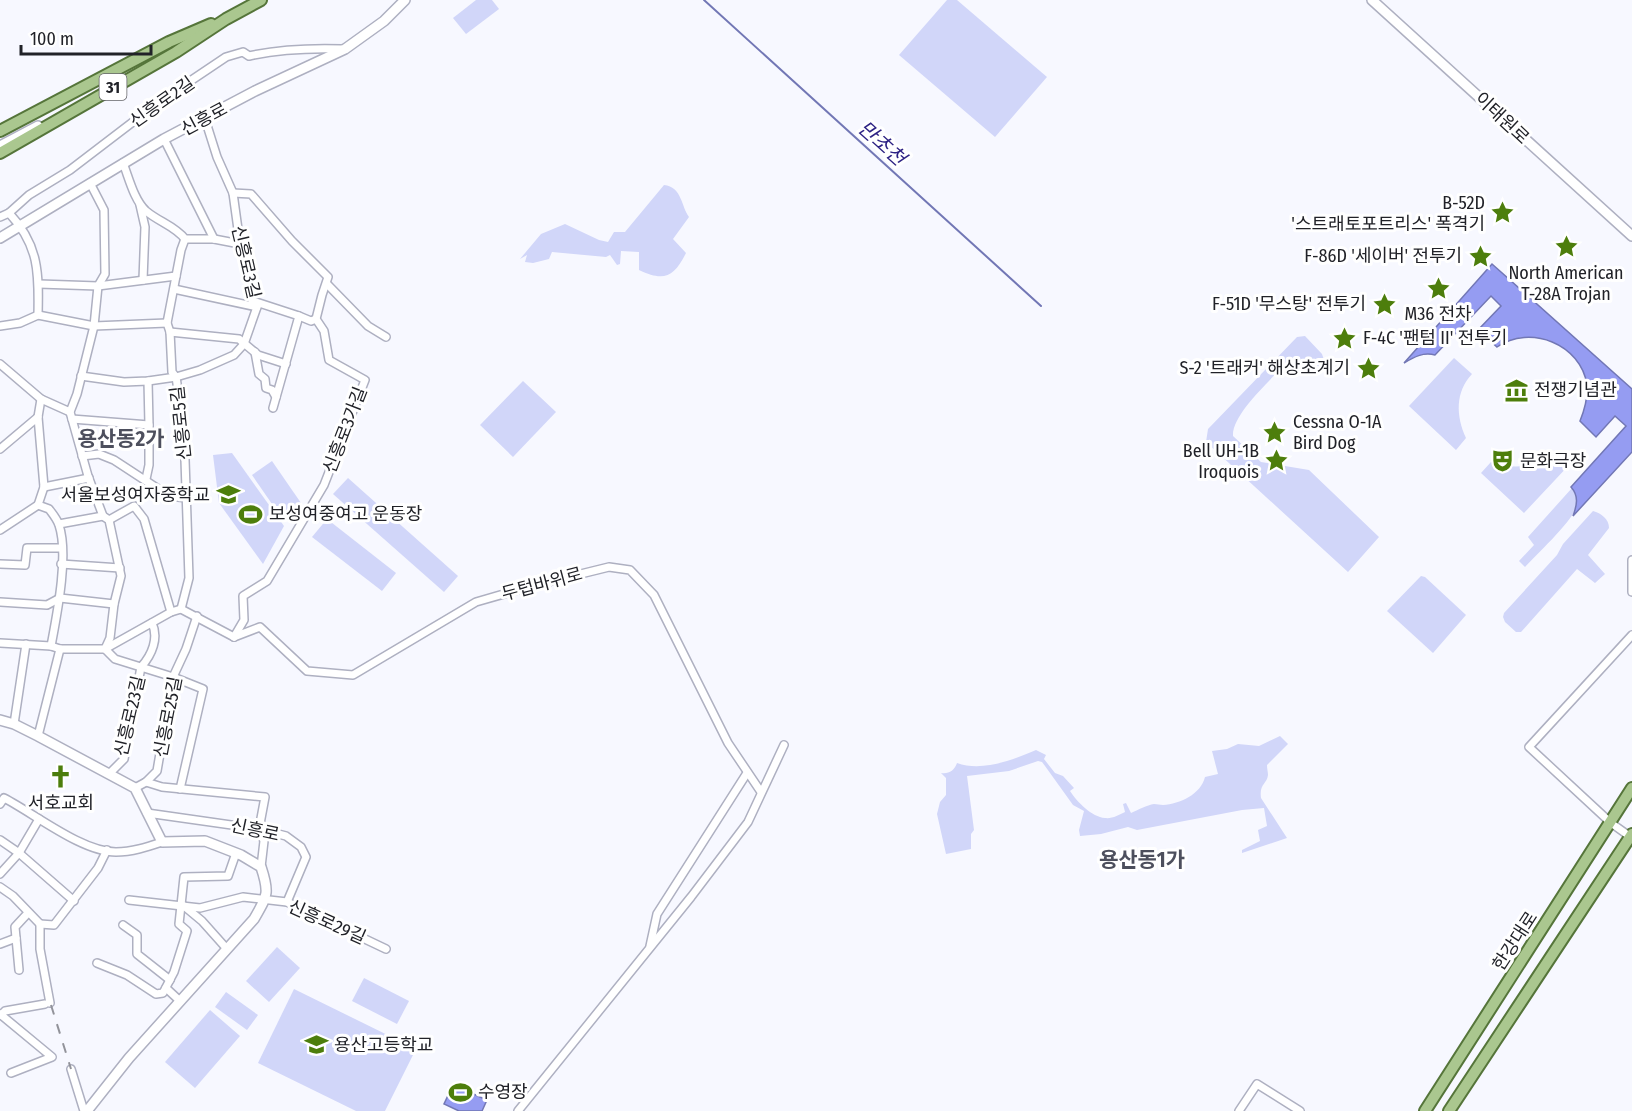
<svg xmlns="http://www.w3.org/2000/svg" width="1632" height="1111" font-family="'Fira Sans Condensed','Noto Sans KR',sans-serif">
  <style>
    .green { fill: #d1d6f9 }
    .water { fill: #959cf2; stroke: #7277b5; stroke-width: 1.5 }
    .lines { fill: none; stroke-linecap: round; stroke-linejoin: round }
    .stream { stroke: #7277b5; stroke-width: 2 }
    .street-casing { stroke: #aeb0c1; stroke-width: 10 }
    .secondary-casing { stroke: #aeb0c1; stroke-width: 12 }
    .primary-casing { stroke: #55753a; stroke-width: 14 }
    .street { stroke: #fff; stroke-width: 7 }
    .secondary { stroke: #fff; stroke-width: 9 }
    .primary { stroke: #aac78f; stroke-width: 10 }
    .rail { stroke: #92939a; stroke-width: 2; stroke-dasharray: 10 10; stroke-linecap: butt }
    .labels { text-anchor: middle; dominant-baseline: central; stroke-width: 6; stroke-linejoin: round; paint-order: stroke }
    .shield { fill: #fff; stroke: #646468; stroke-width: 1.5 }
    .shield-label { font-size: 16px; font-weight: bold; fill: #212228 }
    .street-label { font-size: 18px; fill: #212228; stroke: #fff }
    .poi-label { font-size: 18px; fill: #212228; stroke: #fff; text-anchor: start }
    .water-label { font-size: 20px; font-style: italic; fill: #2d2284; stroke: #fff }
    .quarter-label { font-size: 21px; font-weight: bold; fill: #4d4f5d; stroke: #fff }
  </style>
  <rect width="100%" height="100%" fill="#f7f8ff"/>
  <g class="green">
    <path d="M 476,0 L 492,0 L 499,9 L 466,34 L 453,18 Z"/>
    <path d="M 947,0 L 957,0 L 1047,77 L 995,137 L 899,55 Z"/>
    <path d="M 664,185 C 682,187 681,206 689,217 L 673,239 L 686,253 C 674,277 664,282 639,270 L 639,252 L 621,251 L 620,264 L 617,265 L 610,255 L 606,257 L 552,252 L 549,259 L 533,263 L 525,262 L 527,255 L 520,259 L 541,234 L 565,224 L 599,240 L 608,242 L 614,232 L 625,232 Z"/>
    <path d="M 1305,336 L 1322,354 L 1324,360 L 1315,371 L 1296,373 L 1286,368 L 1280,369 C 1266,385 1232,415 1233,436 L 1261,462 L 1309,470 L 1379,537 L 1348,572 L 1206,442 L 1208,429 L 1297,337 Z"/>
    <path d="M 1454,358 L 1472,374 C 1455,392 1456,416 1466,438 L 1456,450 L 1409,406 Z"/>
    <path d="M 523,381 L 556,412 L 513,457 L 480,425 Z"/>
    <path d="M 1555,450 L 1570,464 L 1524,513 L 1481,473 L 1491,462 C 1514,470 1537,468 1555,450 Z"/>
    <path d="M 232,453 L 284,526 L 263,564 L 219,503 L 213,455 Z"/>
    <path d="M 272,461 L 301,503 L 281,517 L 252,475 Z"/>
    <path d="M 348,478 L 458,576 L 444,592 L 333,494 Z"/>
    <path d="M 1572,488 C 1575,492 1578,500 1577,505 C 1575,519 1536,555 1525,567 L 1519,561 L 1534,545 L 1528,537 Z"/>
    <path d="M 1593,511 C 1601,513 1609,519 1609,528 L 1588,555 L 1605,574 L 1595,583 L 1577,569 L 1521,632 L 1516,632 L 1505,622 L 1503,617 L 1504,613 L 1557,555 L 1563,544 Z"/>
    <path d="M 327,519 L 396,573 L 382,591 L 312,537 Z"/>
    <path d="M 1421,576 L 1425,577 L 1466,615 L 1433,653 L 1387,611 Z"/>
    <path d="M 1280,736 L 1288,744 L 1267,765 C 1267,769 1268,772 1268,775 C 1267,784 1259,784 1261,798 L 1287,838 L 1242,853 L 1242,850 L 1260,841 L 1258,830 L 1267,826 L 1264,808 L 1242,810 L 1137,830 L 1128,827 L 1101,834 L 1080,836 L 1079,830 L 1084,811 L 1073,805 L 1045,766 L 1042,762 L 1038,761 L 1009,771 L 967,776 L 974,830 L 971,834 L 971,849 L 946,854 L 937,814 L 940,802 L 946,795 L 946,778 L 941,773 C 949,774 954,771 957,763 C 982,772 1013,760 1036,750 L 1046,755 L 1044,759 L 1055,773 L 1063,776 L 1074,788 L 1070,791 C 1077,802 1092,817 1105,818 C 1112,819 1119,815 1125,812 L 1123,804 L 1126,803 L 1131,813 C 1138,810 1147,805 1154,804 C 1157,804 1160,805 1163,805 C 1180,804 1201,794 1205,777 L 1218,774 L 1212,751 L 1227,749 L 1238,744 L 1259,746 Z"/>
    <path d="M 277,947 L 300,968 L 269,1002 L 246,981 Z"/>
    <path d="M 364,978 L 409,1001 L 397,1024 L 352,1001 Z"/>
    <path d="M 294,989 L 416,1049 L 385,1111 L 356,1111 L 258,1063 Z"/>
    <path d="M 226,992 L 258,1015 L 247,1030 L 215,1007 Z"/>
    <path d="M 210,1010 L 240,1036 L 195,1088 L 165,1062 Z"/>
  </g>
  <g class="water">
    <path d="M 1492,264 L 1632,389 L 1632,452 L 1573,516 C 1577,505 1579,496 1571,487 L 1626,426 L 1615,416 L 1596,437 L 1580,421 C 1584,411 1588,397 1587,385 C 1581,344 1530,324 1497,347 L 1478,330 L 1501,306 L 1491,296 L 1435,355 C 1423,352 1414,357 1404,363 Z"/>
    <path d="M 453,1085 L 487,1100 L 482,1111 L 459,1111 L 444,1104 Z"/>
  </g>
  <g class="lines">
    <path class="stream" d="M 704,0 L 1041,306"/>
    <defs>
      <g id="street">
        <path d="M 164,139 L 214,239"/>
        <path d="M 123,163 C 129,178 134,200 146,211 C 159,222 175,226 185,239 L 214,239 L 240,244"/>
        <path d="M 90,183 L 104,210 L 105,274 L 98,286 L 94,326 L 77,394 L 70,412 L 88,476 L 103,516 L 109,520 L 121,576 L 114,604 L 110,638 L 105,649 L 115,659 L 173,677 L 203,689 L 180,789"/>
        <path d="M 233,193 L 251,194 L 292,241 L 328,277 L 322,295 L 316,319 L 324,331 L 329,360 L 365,380 L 324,485 L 267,581 L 243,596 L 244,620 L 234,637"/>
        <path d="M 140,205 L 145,227 L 143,280"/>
        <path d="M 9,213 C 39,245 39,273 38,315"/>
        <path d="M 0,217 L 9,213 L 29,195 L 70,170 L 159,102 L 226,57 L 243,52 L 249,56 C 280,49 310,48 342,49"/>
        <path d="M 39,284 L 98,286 L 176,276"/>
        <path d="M 327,284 L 368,326 L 386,337"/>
        <path d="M 174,289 L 257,307"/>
        <path d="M 253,301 L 299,316 L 273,408"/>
        <path d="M 299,316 L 311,321 L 316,319"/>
        <path d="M 0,326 L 20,323 L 38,315 L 94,326 L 167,323"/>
        <path d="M 170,332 L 239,339 L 258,355 L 286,364"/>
        <path d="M 255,352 L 259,374 L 265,379 L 266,388 L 272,390 L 276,397"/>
        <path d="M 0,364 L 41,399 L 70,412"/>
        <path d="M 81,376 L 124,382 L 148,381 L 176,377 L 200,370 L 234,355 L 244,344 L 257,307 L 252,301 L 247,260 L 240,244 L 233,193 L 217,157 L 205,119"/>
        <path d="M 148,381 L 149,425"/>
        <path d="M 41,399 L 38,417 L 44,487 L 38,505 L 49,509 C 52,513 57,519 59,525 C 69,555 57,614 51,646"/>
        <path d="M 72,419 L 149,425 L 149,465 L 146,479"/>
        <path d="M 0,449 L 38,417"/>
        <path d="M 82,456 L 99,454 L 114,460 L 169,496 L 187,498"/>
        <path d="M 44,487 L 89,478"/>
        <path d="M 109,520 L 134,506 L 144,519 L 171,612"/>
        <path d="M 59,524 L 103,516"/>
        <path d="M 0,530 L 38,505"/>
        <path d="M 1632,560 L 1632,592"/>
        <path d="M 0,564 L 25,565 L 27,548 L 62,548"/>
        <path d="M 61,564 L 120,568"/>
        <path d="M 0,602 L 47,605 L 60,598 L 114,604"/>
        <path d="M 181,609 L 189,578 L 184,430 L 176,377 L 172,372 L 170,332 L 167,323 L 181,250 L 185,239"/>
        <path d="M 1632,635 L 1529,747 L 1611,823 L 1632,838"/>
        <path d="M 234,637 L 260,627 L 307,671 L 353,675 L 476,602 L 528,587 L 609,567 L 630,570 L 654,595 L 728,743 L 761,792"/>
        <path d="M 0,643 L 51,646 L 60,649 L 105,649 L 171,612 L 181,609 L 234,637"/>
        <path d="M 14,724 L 26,644"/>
        <path d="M 38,736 L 60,649"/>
        <path d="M 109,774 L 124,759 L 141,667 C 152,655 159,638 152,623"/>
        <path d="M 146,782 L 162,787 L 265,797 L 259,829 L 264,841 L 261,867"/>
        <path d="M 135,788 L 146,782 L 157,771 L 173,677 L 186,649 L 197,616"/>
        <path d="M 0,804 L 4,798 C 35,814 82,852 116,852 C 132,852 147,847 162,842"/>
        <path d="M 147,813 L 259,829 L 286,836 L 301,847 L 306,857 L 287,902"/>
        <path d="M 0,840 L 19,853 L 74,901"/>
        <path d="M 0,874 L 19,853 L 39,819"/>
        <path d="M 0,887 L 13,896 L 40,924 L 40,949 L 50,1003"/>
        <path d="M 129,900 L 200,908 L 243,897 L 287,902 L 386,949"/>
        <path d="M 184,906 L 202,921 L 227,949"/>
        <path d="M 40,924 L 54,925 L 98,868 L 107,850"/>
        <path d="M 123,925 L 137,935 L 137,954 L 170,980"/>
        <path d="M 0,944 L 16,938"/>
        <path d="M 650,946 L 657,914 L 747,773"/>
        <path d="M 97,963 L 127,975 L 156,994 L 163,993 L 174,972 L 187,931 L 179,924 L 184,877 L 228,876 L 236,853"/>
        <path d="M 19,970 L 15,927 L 28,913"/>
        <path d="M 166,988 L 180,1001"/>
        <path d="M 0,1014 L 52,1057 L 11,1073"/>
        <path d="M 1,1015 L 5,1011 L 45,1004"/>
        <path d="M 71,1069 L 84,1111"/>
        <path d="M 518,1111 L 691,897 L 748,822 L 784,745"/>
        <path d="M 1239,1111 L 1257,1084 L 1300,1111"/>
      </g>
      <g id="secondary">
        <path d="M 1372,0 L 1632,236"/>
        <path d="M 0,146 L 38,126"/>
        <path d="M 0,238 L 164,139 L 255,91 L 345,49 L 384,21 L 405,0"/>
        <path d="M 0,720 L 14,724 L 38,736 L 135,788 L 162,842 L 205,841 L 241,855 L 261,867 C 270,894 267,896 254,919 L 129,1058 L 87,1111"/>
      </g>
      <g id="primary">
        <path d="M 0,131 L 169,42 L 211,24"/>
        <path d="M 0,153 L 176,52 L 226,19 L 261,0"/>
        <path d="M 1425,1111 L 1632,788"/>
        <path d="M 1449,1111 L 1632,834"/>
      </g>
    </defs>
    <use href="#street" class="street-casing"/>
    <use href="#secondary" class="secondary-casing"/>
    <use href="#primary" class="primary-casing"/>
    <use href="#street" class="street"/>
    <use href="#secondary" class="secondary"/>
    <use href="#primary" class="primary"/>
    <path class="rail" d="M 51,1005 L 71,1069"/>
  </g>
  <defs>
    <symbol id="sight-bare" viewBox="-9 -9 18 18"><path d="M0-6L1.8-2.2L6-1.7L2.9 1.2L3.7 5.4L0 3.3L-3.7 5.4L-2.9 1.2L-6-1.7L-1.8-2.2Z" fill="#4d7e0c" stroke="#fff" stroke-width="2.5" paint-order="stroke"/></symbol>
    <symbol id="museum-bare" viewBox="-9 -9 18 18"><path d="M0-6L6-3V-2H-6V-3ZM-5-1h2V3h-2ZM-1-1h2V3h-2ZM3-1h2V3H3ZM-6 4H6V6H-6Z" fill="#4d7e0c" stroke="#fff" stroke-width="2.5" paint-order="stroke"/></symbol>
    <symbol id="theatre-bare" viewBox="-9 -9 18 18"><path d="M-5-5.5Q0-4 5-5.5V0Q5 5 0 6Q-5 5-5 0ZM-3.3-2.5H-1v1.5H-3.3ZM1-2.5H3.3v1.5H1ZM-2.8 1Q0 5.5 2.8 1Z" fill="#4d7e0c" stroke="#fff" stroke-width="2.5" paint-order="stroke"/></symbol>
    <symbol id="school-bare" viewBox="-9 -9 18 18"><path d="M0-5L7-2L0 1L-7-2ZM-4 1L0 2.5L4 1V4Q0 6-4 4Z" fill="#4d7e0c" stroke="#fff" stroke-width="2.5" paint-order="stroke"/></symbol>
    <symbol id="stadium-bare" viewBox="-9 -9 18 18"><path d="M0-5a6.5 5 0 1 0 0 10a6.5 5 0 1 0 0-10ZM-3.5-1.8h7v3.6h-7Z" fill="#4d7e0c" stroke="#fff" stroke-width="2.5" paint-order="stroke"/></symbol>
    <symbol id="church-bare" viewBox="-9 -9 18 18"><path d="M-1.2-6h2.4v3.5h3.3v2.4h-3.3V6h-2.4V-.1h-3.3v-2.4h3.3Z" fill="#4d7e0c" stroke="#fff" stroke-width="2.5" paint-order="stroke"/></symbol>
  </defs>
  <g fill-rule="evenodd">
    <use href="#sight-bare" x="1486" y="196" width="33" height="33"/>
    <use href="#sight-bare" x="1550" y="230" width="33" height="33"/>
    <use href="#sight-bare" x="1464" y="240" width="33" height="33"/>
    <use href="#sight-bare" x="1422" y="272" width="33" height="33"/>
    <use href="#sight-bare" x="1368" y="288" width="33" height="33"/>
    <use href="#sight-bare" x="1328" y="322" width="33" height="33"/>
    <use href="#sight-bare" x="1352" y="352" width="33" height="33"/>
    <use href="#museum-bare" x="1500" y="374" width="33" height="33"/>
    <use href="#sight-bare" x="1258" y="416" width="33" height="33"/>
    <use href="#sight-bare" x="1260" y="444" width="33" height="33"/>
    <use href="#theatre-bare" x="1486" y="444" width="33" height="33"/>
    <use href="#school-bare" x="212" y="478" width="33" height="33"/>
    <use href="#stadium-bare" x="234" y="498" width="33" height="33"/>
    <use href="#church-bare" x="44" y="760" width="33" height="33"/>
    <use href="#school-bare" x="300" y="1028" width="33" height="33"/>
    <use href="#stadium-bare" x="444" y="1076" width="33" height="33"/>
  </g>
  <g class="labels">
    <rect class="shield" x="99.5" y="74" width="27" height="26" rx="4.5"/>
    <g class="shield-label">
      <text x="113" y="87">31</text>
    </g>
    <g class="street-label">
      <text transform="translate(162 102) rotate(-35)">신흥로2길</text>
      <text transform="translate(1502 118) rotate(43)">이태원로</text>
      <text transform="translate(204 119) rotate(-28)">신흥로</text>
      <text transform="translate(246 262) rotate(77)">신흥로3길</text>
      <text transform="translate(181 423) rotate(-96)">신흥로5길</text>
      <text transform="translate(345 430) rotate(-69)">신흥로3가길</text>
      <text transform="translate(542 584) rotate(-15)">두텁바위로</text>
      <text transform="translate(130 716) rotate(-77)">신흥로23길</text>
      <text transform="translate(168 717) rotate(-79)">신흥로25길</text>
      <text transform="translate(255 830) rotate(12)">신흥로</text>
      <text transform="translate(327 922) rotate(24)">신흥로29길</text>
      <text transform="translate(1515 941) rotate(-57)">한강대로</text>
    </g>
    <g class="poi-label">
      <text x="1485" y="203" text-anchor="end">B-52D<tspan x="1485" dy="21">'스트래토포트리스' 폭격기</tspan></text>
      <text x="1462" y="256" text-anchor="end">F-86D '세이버' 전투기</text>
      <text x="1566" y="273" text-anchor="middle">North American<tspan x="1566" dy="21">T-28A Trojan</tspan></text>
      <text x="1366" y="304" text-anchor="end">F-51D '무스탕' 전투기</text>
      <text x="1438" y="314" text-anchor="middle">M36 전차</text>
      <text x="1363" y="338">F-4C '팬텀 II' 전투기</text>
      <text x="1350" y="368" text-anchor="end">S-2 '트래커' 해상초계기</text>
      <text x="1534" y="390">전쟁기념관</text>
      <text x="1293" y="422">Cessna O-1A<tspan x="1293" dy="21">Bird Dog</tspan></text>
      <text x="1259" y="451" text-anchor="end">Bell UH-1B<tspan x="1259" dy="21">Iroquois</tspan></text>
      <text x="1520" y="461">문화극장</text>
      <text x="210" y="495" text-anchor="end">서울보성여자중학교</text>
      <text x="269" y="514">보성여중여고 운동장</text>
      <text x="61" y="803" text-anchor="middle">서호교회</text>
      <text x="334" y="1045">용산고등학교</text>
      <text x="478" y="1092">수영장</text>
    </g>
    <g class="water-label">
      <text transform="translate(882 143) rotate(42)">만초천</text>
    </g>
    <g class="quarter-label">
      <text x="121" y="439">용산동2가</text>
      <text x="1142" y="860">용산동1가</text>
    </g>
  </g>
  <path d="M21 45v9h130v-9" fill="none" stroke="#212228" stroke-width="3"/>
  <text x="30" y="45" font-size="18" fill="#212228" stroke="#ffffff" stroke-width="4.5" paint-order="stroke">100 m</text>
</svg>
